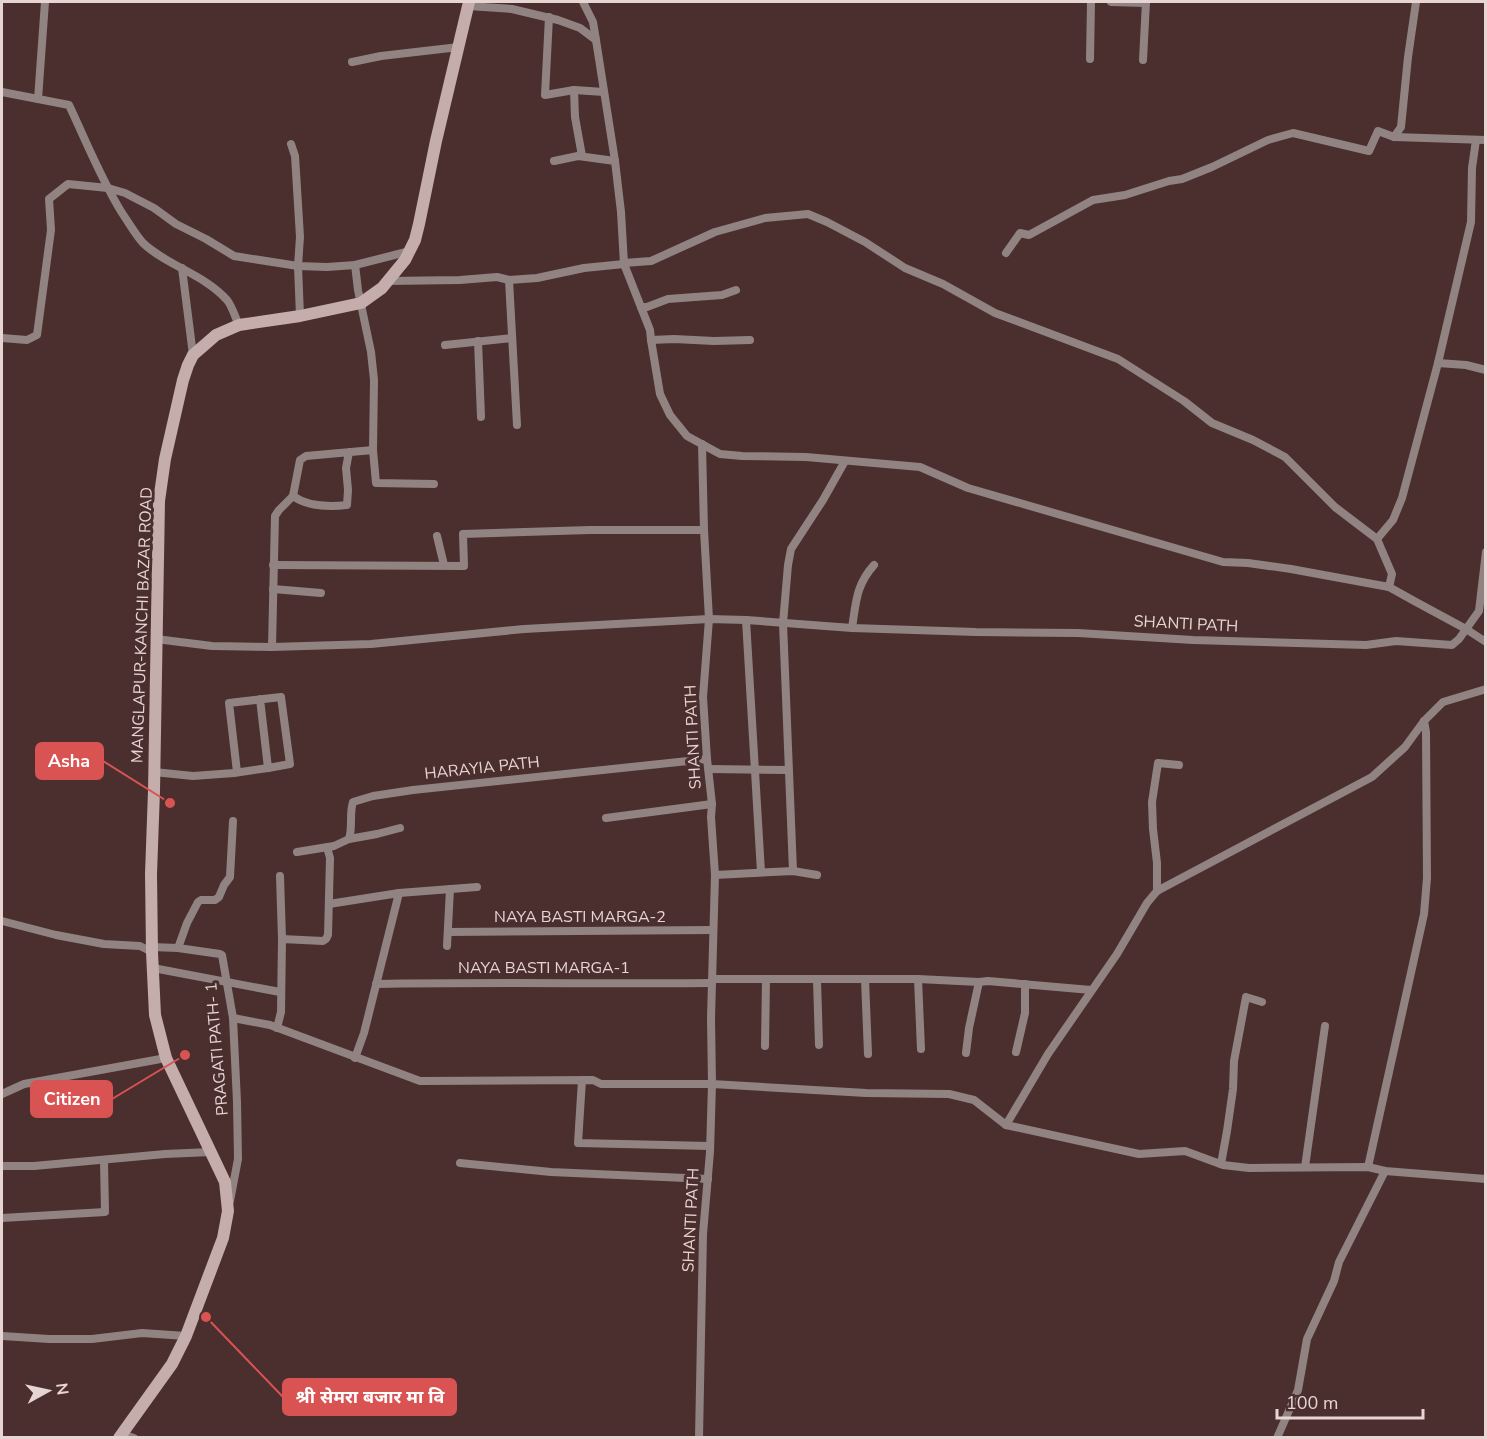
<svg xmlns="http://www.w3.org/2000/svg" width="1487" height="1439" font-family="'Nunito Sans','Noto Sans Devanagari',sans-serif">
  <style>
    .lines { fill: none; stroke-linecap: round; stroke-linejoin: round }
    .street { stroke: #918382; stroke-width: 8 }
    .secondary { stroke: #c4adab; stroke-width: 12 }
    .labels { text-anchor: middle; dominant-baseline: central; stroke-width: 6; stroke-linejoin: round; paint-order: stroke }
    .street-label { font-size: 16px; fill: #e7d5d4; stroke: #4a2f2e }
    .leader { fill: none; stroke: #da5353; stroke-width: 2 }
    .callout-dot { fill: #da5353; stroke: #4a2f2e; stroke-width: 2 }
    .callout { fill: #da5353; stroke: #da5353; stroke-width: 2 }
    .callout-label { font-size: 18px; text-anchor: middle; font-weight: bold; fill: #fff }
  </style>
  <rect width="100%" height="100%" fill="#4a2f2e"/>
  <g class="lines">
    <g class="street">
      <path d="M 583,2 L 593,22 L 596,40"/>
      <path d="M 1111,2 L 1146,3"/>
      <path d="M 468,6 L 512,9 L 558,20 L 580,28 L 596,40 L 615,161 L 621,212 L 624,264 L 650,330 L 651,340 L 660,394 L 670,415 L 687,436 L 720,454 L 742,456 L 806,457 L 920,467 L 968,488 L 1223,562 L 1248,563 L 1291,569 L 1389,587 L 1416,602 L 1466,629 L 1486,642"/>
      <path d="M 549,17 L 545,95 L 574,90 L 604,92"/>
      <path d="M 1090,59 L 1091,2"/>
      <path d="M 1143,60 L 1146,2"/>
      <path d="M 352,62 L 381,56 L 459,47"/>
      <path d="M 574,90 L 575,117 L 582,156"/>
      <path d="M 2,92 L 69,105 C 86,141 101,179 122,213 C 129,223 135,234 143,243 C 167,266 204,274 227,300 C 232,306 235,317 239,325"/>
      <path d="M 38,99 L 45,2"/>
      <path d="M 1394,137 L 1401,127 L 1408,57 L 1416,2"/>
      <path d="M 291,144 L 295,156 L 300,237 L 298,266 L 300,316"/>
      <path d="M 554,161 L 578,156 L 615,161"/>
      <path d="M 1006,253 L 1020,233 L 1029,235 L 1093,200 L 1125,195 L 1169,181 L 1182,179 L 1212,167 L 1268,140 L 1293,133 L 1369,151 L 1378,131 L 1394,137 L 1486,140"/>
      <path d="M 624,263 L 651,261 L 715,232 L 765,218 L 808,214 L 827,222 L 865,242 L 905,268 L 943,284 L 995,313 L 1118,359 L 1184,401 L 1212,423 L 1253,440 L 1285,457 L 1335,507 L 1377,539 L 1392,574 L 1389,587"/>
      <path d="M 355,265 L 358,290 L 371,352 L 374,380 L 373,450 L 376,483 L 434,484"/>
      <path d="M 182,268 L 193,355"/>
      <path d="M 509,280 L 517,425"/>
      <path d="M 388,281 L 460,280 L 497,277 L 509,280 L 537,278 L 584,268 L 624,264"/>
      <path d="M 641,307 L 647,307 L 668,299 L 722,295 L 736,290"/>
      <path d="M 2,338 L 27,340 L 37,335 L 51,230 L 49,199 L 68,184 L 108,188 L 125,193 L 154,208 L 176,224 L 206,239 L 234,256 L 298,266 L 327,267 L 355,265 L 410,251"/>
      <path d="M 651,340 L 674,339 L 714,341 L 750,340"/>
      <path d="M 478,341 L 481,417"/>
      <path d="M 445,345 L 512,338"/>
      <path d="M 1438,363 L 1466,365 L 1486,370"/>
      <path d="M 349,452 L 346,468 L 348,490 L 347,505 C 329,507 308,507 293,496 L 300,460 L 306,456 L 373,450"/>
      <path d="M 437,536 L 444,565"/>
      <path d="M 1377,539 L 1393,520 L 1402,498 L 1438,363 L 1471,222 L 1472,168 L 1476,140"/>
      <path d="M 273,565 L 464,566 L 463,534 L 590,530 L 704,530"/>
      <path d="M 273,589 L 321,593"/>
      <path d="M 746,620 L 761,872"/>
      <path d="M 852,628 C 856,602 856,585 874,565"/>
      <path d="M 156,639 L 212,646 L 272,647 L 371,644 L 524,629 L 709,619 L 704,530 L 702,444"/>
      <path d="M 272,647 L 275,516 L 279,510 L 293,496"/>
      <path d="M 709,769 L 788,770"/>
      <path d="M 154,772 L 193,776 L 234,773 L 268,768"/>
      <path d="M 237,772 L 229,703 L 281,697 L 290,764 L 268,768 L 260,699"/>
      <path d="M 606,818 L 712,804"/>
      <path d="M 349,839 L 377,834 L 400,828"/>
      <path d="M 297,852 L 334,846 L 349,839 C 353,826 349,814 353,802 L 373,796 L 413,790 L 707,759"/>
      <path d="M 793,871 L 783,623 L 788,565 L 791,549 L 823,500 L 845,461"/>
      <path d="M 715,875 L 793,871 L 817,875"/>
      <path d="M 280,876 L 282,939"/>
      <path d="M 1157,891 L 1157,863 L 1153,829 L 1152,802 L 1158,763 L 1179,765"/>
      <path d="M 329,904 L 399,893 L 477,887"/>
      <path d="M 2,921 L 56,935 L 104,944 L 140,946 L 152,952"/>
      <path d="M 448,932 L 713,930"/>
      <path d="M 447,946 L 450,889"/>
      <path d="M 152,947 L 178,948 L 220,954 L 222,955 L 233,1018 L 237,1102 L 238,1159 L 230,1201"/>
      <path d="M 178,948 L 187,923 L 198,902 L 201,900 L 215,900 L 219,897 L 224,885 L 230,877 L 233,821"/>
      <path d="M 153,968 L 280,992"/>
      <path d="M 713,979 L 918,979 L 979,982 L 988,981 L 1091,990"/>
      <path d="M 865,979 L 868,1054"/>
      <path d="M 918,979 L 921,1049"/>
      <path d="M 817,980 L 819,1045"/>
      <path d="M 376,984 C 488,982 600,984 712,983"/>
      <path d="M 233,1018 L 270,1025 L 420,1081 L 593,1080 L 601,1084 L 712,1084 L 866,1093 L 949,1094 L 974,1100 L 1006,1125 L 1139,1154 L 1185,1151 L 1223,1165 L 1249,1168 L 1368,1167 L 1385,1171 L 1486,1179"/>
      <path d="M 277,1028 L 281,1012 L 282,939 L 323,941 L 326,939 L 328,935 L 330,858 L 327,847"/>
      <path d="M 765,1046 L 766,979"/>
      <path d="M 1016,1052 L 1025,1013 L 1025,984"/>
      <path d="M 966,1053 L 969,1028 L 979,982"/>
      <path d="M 355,1058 L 364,1033 L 399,893"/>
      <path d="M 582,1080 L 578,1143 L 710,1146"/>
      <path d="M 2,1094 L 24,1084 L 166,1058"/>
      <path d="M 1006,1125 L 1048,1054 L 1117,954 L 1147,903 L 1157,891 L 1372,777 L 1405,747 L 1424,721 L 1443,702 L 1486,689"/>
      <path d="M 460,1163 L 551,1172 L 708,1179"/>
      <path d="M 1221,1164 L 1227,1131 L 1233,1089 L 1234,1061 L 1246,997 L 1262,1002"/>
      <path d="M 2,1166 L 34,1166 L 165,1154 L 211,1152"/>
      <path d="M 1305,1167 L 1325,1026"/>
      <path d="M 1368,1167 L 1424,914 L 1427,878 L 1426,732 L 1424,721"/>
      <path d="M 2,1218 L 105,1212 L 104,1161"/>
      <path d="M 2,1336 L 49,1339 L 92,1339 L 142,1333 L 186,1336"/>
      <path d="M 122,1434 L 134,1438"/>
      <path d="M 699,1438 L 703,1234 L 710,1152 L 712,1084 L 711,1018 L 715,875 L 711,817 L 712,804 L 707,759 L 703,697 L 709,619 L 746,620 L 852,628 L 976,632 L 1078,633 L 1193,640 L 1366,645 L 1396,641 L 1452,645 L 1459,639 L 1479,611 L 1486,552"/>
      <path d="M 1277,1438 L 1298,1390 L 1307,1339 L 1334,1281 L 1339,1262 L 1385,1171"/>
    </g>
    <path class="secondary" d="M 119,1438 L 172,1364 L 186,1336 L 223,1238 L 228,1211 L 225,1182 L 166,1058 L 155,1015 L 152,952 L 151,874 L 154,791 L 159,501 L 165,459 L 183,380 L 188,365 L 193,355 L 216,335 L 239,325 L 300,316 L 361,303 L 382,288 L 405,260 L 415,240 L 419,224 L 436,141 L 469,2"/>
  </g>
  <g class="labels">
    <g class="street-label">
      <text transform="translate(1186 624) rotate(3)">SHANTI PATH</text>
      <text transform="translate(142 625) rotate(-88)">MANGLAPUR-KANCHI BAZAR ROAD</text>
      <text transform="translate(693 737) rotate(-93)">SHANTI PATH</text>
      <text transform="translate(482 768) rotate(-6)">HARAYIA PATH</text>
      <text x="580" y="917">NAYA BASTI MARGA-2</text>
      <text x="544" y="968">NAYA BASTI MARGA-1</text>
      <text transform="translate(217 1049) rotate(-95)">PRAGATI PATH- 1</text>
      <text transform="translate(691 1220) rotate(-87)">SHANTI PATH</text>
    </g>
  </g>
  <path class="leader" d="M170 803L103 761M185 1055L112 1099M206 1317L283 1397"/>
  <g class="callout-dot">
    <circle cx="170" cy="803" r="6"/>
    <circle cx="185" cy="1055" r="6"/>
    <circle cx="206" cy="1317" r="6"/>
  </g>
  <g class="callout">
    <rect x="36" y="743" width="67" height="36" rx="6"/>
    <rect x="31" y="1081" width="81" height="36" rx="6"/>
    <rect x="283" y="1379" width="173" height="36" rx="6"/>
  </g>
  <g class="callout-label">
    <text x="69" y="767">Asha</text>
    <text x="72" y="1105">Citizen</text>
    <text x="370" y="1403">श्री सेमरा बजार मा वि</text>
  </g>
  <rect width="1487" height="1439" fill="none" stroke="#e7d5d4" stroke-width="6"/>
  <g transform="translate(48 1391) rotate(82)" stroke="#4a2f2e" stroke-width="4.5" paint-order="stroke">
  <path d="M0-4.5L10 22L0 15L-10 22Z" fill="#e7d5d4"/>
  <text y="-9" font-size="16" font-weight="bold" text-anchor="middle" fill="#e7d5d4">N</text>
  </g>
  <path d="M1277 1409v9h146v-9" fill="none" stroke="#e7d5d4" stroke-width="3"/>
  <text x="1286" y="1409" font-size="18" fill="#e7d5d4" stroke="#4a2f2e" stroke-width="4.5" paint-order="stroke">100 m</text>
</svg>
